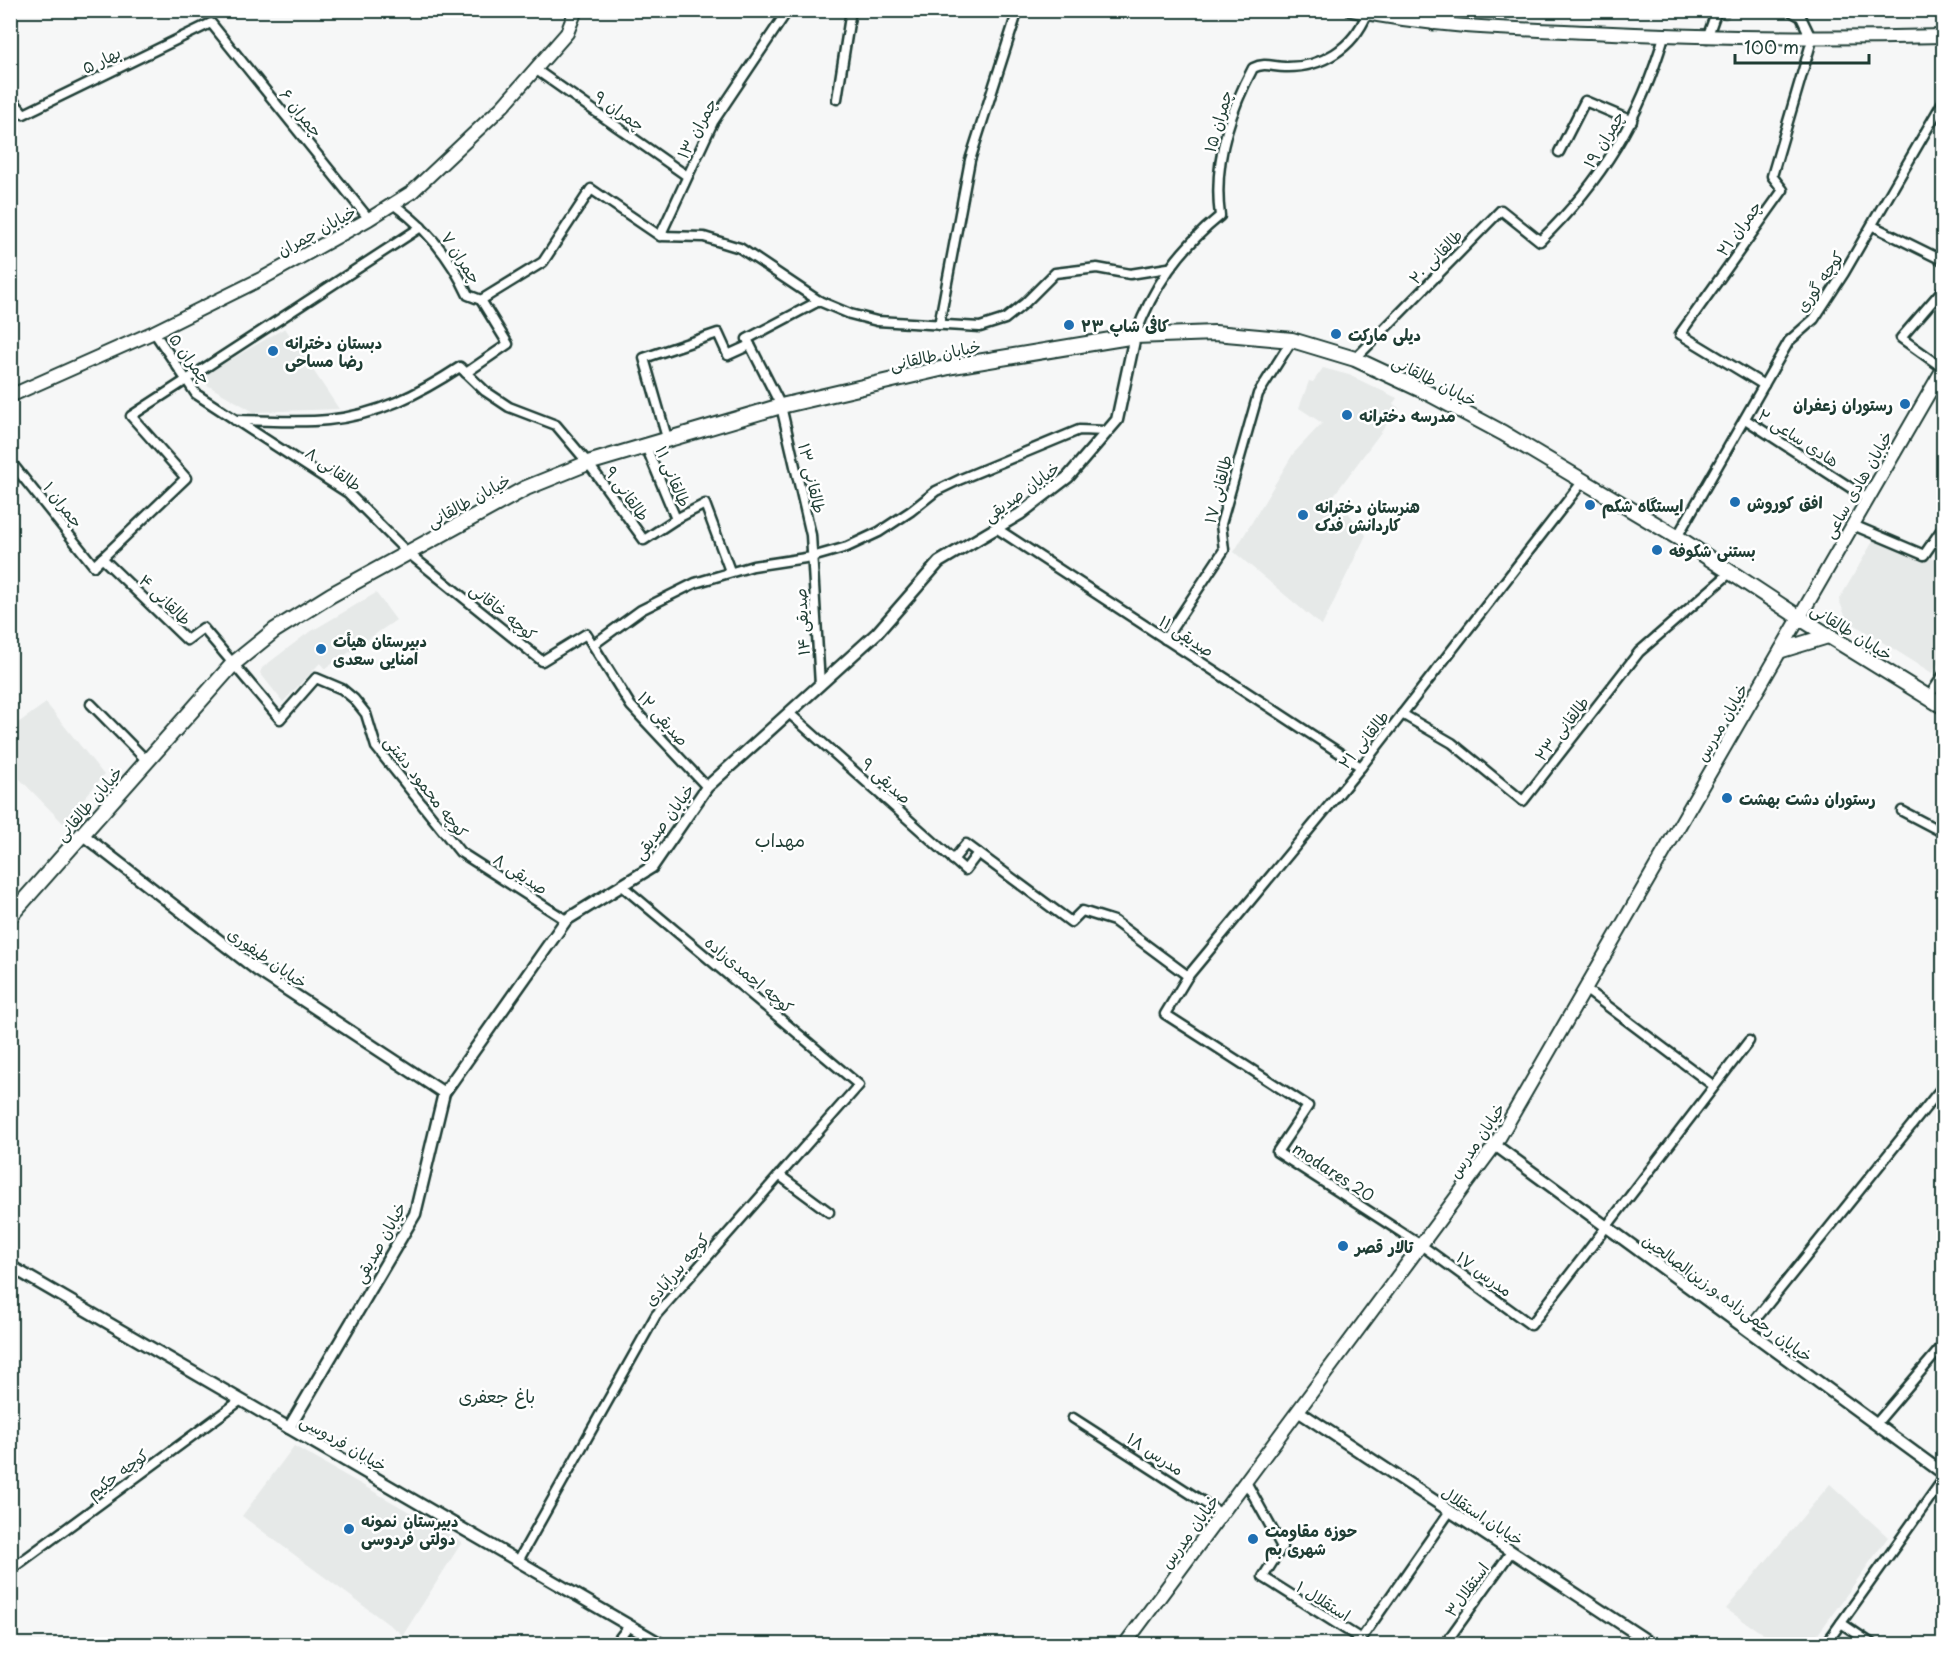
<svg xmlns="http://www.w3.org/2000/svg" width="1954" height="1655" font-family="'Playpen Sans','Playpen Sans Arabic',sans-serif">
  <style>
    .built { fill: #e6e9e8 }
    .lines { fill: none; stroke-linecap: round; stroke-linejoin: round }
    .canal { stroke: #aab5b1; stroke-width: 9 }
    .minor-casing { stroke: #1f3d34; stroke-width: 13 }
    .tertiary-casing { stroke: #1f3d34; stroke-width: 15 }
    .secondary-casing { stroke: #1f3d34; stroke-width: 16 }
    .primary-casing { stroke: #1f3d34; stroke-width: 18 }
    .minor { stroke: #fff; stroke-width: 8 }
    .tertiary { stroke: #fff; stroke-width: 10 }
    .secondary { stroke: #fff; stroke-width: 12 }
    .primary { stroke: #fff; stroke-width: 14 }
    .poi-dot { fill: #1f6fb2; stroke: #fff; stroke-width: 2 }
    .labels { text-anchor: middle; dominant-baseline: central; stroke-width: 5; stroke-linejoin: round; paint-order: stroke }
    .street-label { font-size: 16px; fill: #1f3d34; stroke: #fff }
    .poi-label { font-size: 16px; font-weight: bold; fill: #1f3d34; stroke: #fff; text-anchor: start }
    .neighbourhood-label { font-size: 18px; fill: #1f3d34; stroke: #fff }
  </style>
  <rect width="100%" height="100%" fill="#f6f7f7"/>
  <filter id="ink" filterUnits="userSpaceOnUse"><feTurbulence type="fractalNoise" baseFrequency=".0167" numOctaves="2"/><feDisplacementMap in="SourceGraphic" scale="12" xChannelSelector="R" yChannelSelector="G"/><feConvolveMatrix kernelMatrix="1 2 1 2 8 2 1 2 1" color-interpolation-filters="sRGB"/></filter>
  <g filter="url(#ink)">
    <g class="built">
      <path d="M 285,328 L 339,409 L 254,412 L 207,385 L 206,374 Z"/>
      <path d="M 1323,368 L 1349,375 L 1397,398 L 1393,404 L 1399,408 L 1334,495 L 1366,535 L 1322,626 L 1234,552 L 1293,454 L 1322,423 L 1299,408 L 1309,381 L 1313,382 Z"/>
      <path d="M 1876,536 L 1926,562 L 1929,557 L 1943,564 L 1943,656 L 1932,673 L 1847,620 L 1839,600 Z"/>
      <path d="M 376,593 L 396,620 L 325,669 L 320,663 L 283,702 L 260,673 L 262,668 L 305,635 Z"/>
      <path d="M 46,703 L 104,775 L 63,823 L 11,770 L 11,728 Z"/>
      <path d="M 294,1446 L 462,1542 L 403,1635 L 242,1516 Z"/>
      <path d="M 1830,1484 L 1888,1537 L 1811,1644 L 1778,1644 L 1726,1609 Z"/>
    </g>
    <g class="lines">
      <path class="canal" d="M 1725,15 L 1727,10"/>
      <defs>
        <g id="minor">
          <path d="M 1433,25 L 1439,10"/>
          <path d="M 1707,38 L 1717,10"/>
          <path d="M 535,69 L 687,176"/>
          <path d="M 10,97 L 24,114 L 211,23 L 369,219"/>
          <path d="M 837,99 L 851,10"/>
          <path d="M 1559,152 L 1585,101 L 1632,121"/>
          <path d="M 393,204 C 427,228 451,258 468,295 L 481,300"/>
          <path d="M 1873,226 L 1944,261"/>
          <path d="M 660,236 L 713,122 L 788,10"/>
          <path d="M 481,300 L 543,262 L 591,189 L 660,236 L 704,237 L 740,248 L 819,301 L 850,314 L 877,321 L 980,327 L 1005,319 L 1025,303 L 1055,273 L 1097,268 L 1130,274 L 1168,268"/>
          <path d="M 819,301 L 747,339 L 781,406 L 811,535 L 820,685"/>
          <path d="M 939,325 L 970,160 L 1018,10"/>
          <path d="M 154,332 L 196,394 L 348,493 L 407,552 L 542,661 L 586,634 L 631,706 L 707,787"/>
          <path d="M 1135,336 C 1153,287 1179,249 1220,216 C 1213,164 1229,113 1253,68 C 1265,62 1273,67 1285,67 C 1322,68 1353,48 1367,14"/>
          <path d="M 1355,359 L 1501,210 L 1540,241 C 1601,182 1641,117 1664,36"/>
          <path d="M 1943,368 L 1901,338 L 1944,288"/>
          <path d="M 466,373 L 508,344 L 481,300"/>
          <path d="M 1764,385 L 1680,334 L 1783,190 L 1772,176 L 1812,40 L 1801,17 L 1789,10"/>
          <path d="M 1745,419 L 1868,499"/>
          <path d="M 235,420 C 266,420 298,423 328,420 C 378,415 419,394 460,367 L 485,391 L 509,407 L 556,425 L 588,463 L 644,540 L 676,519 L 705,504 L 730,571"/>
          <path d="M 667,438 L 644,358 L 718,333 L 728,355 L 750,345"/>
          <path d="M 645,444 L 676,519"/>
          <path d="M 10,461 L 94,566 L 186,478 L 131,416 L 421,227"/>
          <path d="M 1583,481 L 1361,767 L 1188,976 L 1165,1014 L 1308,1106 L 1277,1152 L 1421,1245 L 1531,1325 L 1749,1041"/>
          <path d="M 1853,525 L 1924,555 L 1944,526"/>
          <path d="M 996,528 L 1361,767"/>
          <path d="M 1677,537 L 1789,341 L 1814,319 L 1844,273 L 1944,100"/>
          <path d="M 102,558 L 187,640 L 203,628 L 280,719 L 316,678 L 342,689 L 354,699 L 366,714 L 376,747 L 460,852 L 566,920"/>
          <path d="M 1165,639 L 1224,550 L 1221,524 L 1258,394 L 1292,340"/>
          <path d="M 593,645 L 641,610 L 695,583 L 753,566 L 812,557 L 847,547 L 879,532 L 911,511 L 936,491 L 961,479 L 1079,430 L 1107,431"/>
          <path d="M 1928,698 L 1944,674"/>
          <path d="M 91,704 L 147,761"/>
          <path d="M 789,713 L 965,870 L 978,853"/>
          <path d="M 1402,714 L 1452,743 L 1523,801 L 1639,652 L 1731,572"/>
          <path d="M 1902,811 L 1944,833"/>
          <path d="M 953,860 L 966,844 L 1071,922 L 1082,911 L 1114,921 L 1188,976"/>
          <path d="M 1585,989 L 1714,1086"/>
          <path d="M 779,1175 L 829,1212"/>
          <path d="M 1747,1330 L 1944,1085"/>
          <path d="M 1073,1418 L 1222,1514"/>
          <path d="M 1876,1424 L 1944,1344"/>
          <path d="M 1246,1482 L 1282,1547 L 1263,1577 L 1361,1639 L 1450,1511"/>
          <path d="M 518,1561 L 656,1315 L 859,1085 L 621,885"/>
          <path d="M 10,1570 L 241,1400"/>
          <path d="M 1841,1623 L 1872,1644"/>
          <path d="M 615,1644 L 629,1626"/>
          <path d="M 1445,1644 L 1511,1552"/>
          <path d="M 1826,1644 L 1944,1478"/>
        </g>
        <g id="tertiary">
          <path d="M 83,835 L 257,970 L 444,1093"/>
          <path d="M 1495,1145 L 1944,1474"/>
          <path d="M 10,1266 L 661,1644"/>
          <path d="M 1298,1411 L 1652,1644"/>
          <path d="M 289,1428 L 415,1214 L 444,1093 L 566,920 L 652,867 L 707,787 L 877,633 L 939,562 L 1020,514 L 1068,477 L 1117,420 L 1135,336"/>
        </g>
        <g id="secondary">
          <path d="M 1351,10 C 1430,27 1510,29 1590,32 C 1709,38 1824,39 1944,36"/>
          <path d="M 10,396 L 154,332 L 263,278 L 369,219 L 412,192 L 503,106 L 567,33 L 576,10"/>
          <path d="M 1125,1644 L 1495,1145 L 1944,367"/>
        </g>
        <g id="primary">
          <path d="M 1782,650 L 1828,636"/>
          <path d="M 10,916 L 233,664 L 275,630 L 331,595 L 526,488 L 588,463 L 781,406 L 953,366 L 1135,336 L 1215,333 L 1292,340 L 1355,359 L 1430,394 L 1503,433 L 1677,537 L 1800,618 L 1944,707"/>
        </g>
      </defs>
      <use href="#minor" class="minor-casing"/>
      <use href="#tertiary" class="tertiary-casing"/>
      <use href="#secondary" class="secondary-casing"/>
      <use href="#primary" class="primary-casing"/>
      <use href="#minor" class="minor"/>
      <use href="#tertiary" class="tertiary"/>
      <use href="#secondary" class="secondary"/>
      <use href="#primary" class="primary"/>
    </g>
  </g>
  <g class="poi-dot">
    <circle cx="1069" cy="325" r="6"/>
    <circle cx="1336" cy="334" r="6"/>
    <circle cx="273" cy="351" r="6"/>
    <circle cx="1905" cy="404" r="6"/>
    <circle cx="1347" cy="415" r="6"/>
    <circle cx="1735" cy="502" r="6"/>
    <circle cx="1590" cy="505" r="6"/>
    <circle cx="1303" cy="515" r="6"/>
    <circle cx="1657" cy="550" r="6"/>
    <circle cx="321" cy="649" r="6"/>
    <circle cx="1727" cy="798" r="6"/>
    <circle cx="1343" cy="1246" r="6"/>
    <circle cx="349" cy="1529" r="6"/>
    <circle cx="1253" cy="1539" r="6"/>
  </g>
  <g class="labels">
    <g class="street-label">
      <text transform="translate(101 59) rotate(-26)">بهار ۵</text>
      <text transform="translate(620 110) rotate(35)">چمران ۹</text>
      <text transform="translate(302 112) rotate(51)">چمران ۶</text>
      <text transform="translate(1217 121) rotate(-74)">چمران ۱۵</text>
      <text transform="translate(696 128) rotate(-62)">چمران ۱۳</text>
      <text transform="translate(1603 139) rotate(-59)">چمران ۱۹</text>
      <text transform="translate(1738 228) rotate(-54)">چمران ۲۱</text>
      <text transform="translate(316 230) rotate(-29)">خیابان چمران</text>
      <text transform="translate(1435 256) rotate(-46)">طالقانی ۲۰</text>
      <text transform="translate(462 257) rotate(57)">چمران ۷</text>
      <text transform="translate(1819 281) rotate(-55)">کوچه گوری</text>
      <text transform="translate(935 354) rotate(-12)">خیابان طالقانی</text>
      <text transform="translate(191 358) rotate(54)">چمران ۵</text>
      <text transform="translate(1435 380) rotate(27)">خیابان طالقانی</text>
      <text transform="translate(1799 437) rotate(33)">هادی ساعی ۲</text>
      <text transform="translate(334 468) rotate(35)">طالقانی ۸</text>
      <text transform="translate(674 476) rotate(67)">طالقانی ۱۱</text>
      <text transform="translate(813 478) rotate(77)">طالقانی ۱۳</text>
      <text transform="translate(1857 484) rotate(-60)">خیابان هادی ساعی</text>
      <text transform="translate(1217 489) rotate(-76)">طالقانی ۱۷</text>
      <text transform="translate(1021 491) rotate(-36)">خیابان صدیقی</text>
      <text transform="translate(628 493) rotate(54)">طالقانی ۹</text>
      <text transform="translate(468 500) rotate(-29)">خیابان طالقانی</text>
      <text transform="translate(64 504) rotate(52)">چمران ۱</text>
      <text transform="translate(166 599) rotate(44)">طالقانی ۴</text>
      <text transform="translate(504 611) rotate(39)">کوچه خاقانی</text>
      <text transform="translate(801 622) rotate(-93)">صدیقی ۱۴</text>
      <text transform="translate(1852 631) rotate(32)">خیابان طالقانی</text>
      <text transform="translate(1187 635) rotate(33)">صدیقی ۱۱</text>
      <text transform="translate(664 718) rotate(48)">صدیقی ۱۲</text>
      <text transform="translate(1721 722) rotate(-60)">خیابان مدرس</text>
      <text transform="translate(1561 728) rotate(-52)">طالقانی ۲۳</text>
      <text transform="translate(1363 739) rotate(-51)">طالقانی ۲۱</text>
      <text transform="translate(887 780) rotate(42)">صدیقی ۹</text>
      <text transform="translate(427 786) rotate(52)">کوچه محمود دشتی</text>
      <text transform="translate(88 803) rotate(-49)">خیابان طالقانی</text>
      <text transform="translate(663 821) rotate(-53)">خیابان صدیقی</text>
      <text transform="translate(521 873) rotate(33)">صدیقی ۸</text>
      <text transform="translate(268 957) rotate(35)">خیابان طیفوری</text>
      <text transform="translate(750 974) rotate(40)">کوچه احمدی‌زاده</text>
      <text transform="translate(1476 1140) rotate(-56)">خیابان مدرس</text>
      <text transform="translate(1334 1171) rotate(33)">modares 20</text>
      <text transform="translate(379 1242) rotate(-61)">خیابان صدیقی</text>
      <text transform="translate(676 1269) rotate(-49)">کوچه بدرآبادی</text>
      <text transform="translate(1485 1273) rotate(36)">مدرس ۱۷</text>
      <text transform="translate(1728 1297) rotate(36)">خیابان رحمی‌زاده و زین‌الصالحین</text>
      <text transform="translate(344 1442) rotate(30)">خیابان فردوسی</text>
      <text transform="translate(1156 1453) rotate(33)">مدرس ۱۸</text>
      <text transform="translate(117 1473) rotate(-36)">کوچه حکیم</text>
      <text transform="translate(1483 1515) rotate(33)">خیابان استقلال</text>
      <text transform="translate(1189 1531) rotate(-54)">خیابان مدرس</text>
      <text transform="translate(1466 1589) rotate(-54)">استقلال۳</text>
      <text transform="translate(1324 1600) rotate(32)">استقلال ۱</text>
    </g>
    <g class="poi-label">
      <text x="1081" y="325">کافی شاپ ۲۳</text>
      <text x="1348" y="334">دیلی مارکت</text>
      <text x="285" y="342">دبستان دخترانه<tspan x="285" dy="18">رضا مساحی</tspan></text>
      <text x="1893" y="404" text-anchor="end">رستوران زعفران</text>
      <text x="1359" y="415">مدرسه دخترانه</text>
      <text x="1747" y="502">افق کوروش</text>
      <text x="1602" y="505">ایستگاه شکم</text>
      <text x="1315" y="506">هنرستان دخترانه<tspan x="1315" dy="18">کاردانش فدک</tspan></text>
      <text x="1669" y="550">بستنی شکوفه</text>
      <text x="333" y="640">دبیرستان هیأت<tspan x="333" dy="18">امنایی سعدی</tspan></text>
      <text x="1739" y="798">رستوران دشت بهشت</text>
      <text x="1355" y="1246">تالار قصر</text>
      <text x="361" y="1520">دبیرستان نمونه<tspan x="361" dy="18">دولتی فردوسی</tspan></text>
      <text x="1265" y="1530">حوزه مقاومت<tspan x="1265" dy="18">شهری بم</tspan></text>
    </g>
    <g class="neighbourhood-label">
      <text x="780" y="839">مهداب</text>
      <text x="497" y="1395">باغ جعفری</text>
    </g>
  </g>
  <rect width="1954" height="1655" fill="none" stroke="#fff" stroke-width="36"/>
  <rect x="18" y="18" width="1918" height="1619" fill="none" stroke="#1f3d34" stroke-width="2" filter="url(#ink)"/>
  <path d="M1735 54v9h134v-9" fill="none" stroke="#1f3d34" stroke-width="3"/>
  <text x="1744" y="54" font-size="18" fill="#1f3d34" stroke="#ffffff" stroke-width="4.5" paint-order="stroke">100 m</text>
</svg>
